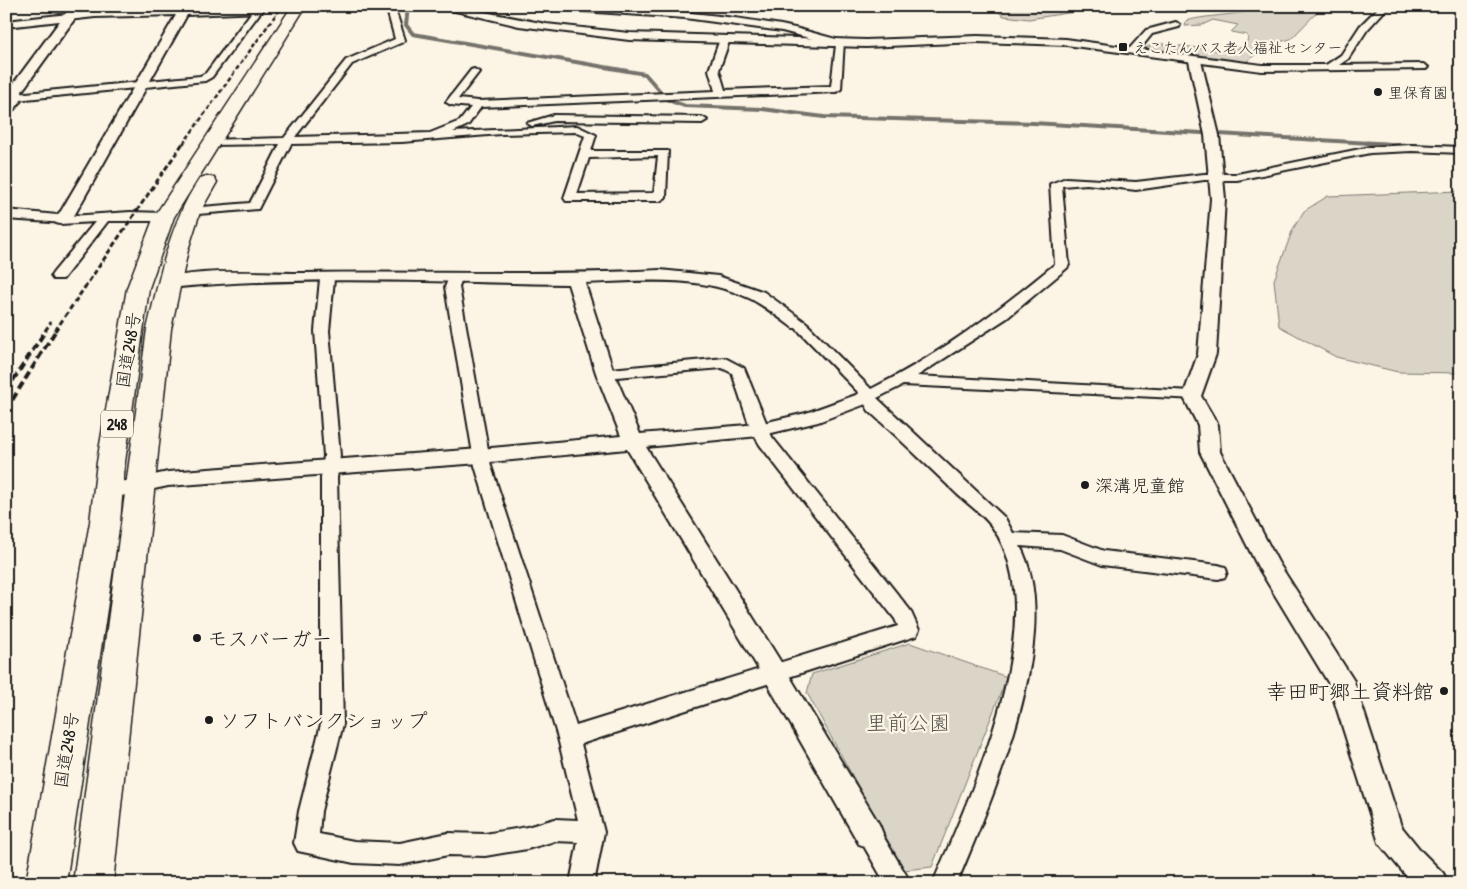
<svg xmlns="http://www.w3.org/2000/svg" width="1467" height="889" font-family="'Patrick Hand','Klee One',sans-serif">
  <style>
    .green { fill: #dbd5c8; stroke: #7c7872 }
    .lines { fill: none; stroke-linecap: round; stroke-linejoin: round }
    .stream-far1 { stroke: #75726c; stroke-width: 4 }
    .stream { stroke: #75726c; stroke-width: 5 }
    .minor-casing { stroke: #1c1c1c; stroke-width: 4 }
    .tertiary-casing { stroke: #1c1c1c; stroke-width: 4 }
    .secondary-casing { stroke: #1c1c1c; stroke-width: 4 }
    .trunk-casing { stroke: #1c1c1c; stroke-width: 3 }
    .minor { fill: #fcf5e5; fill-rule: evenodd }
    .tertiary { fill: #fcf5e5; fill-rule: evenodd }
    .secondary { fill: #fcf5e5; fill-rule: evenodd }
    .trunk { fill: #fcf5e5; fill-rule: evenodd }
    .rail-far2 { stroke: #1c1c1c; stroke-width: 2.5; stroke-dasharray: 4.5 2.5; stroke-linecap: butt }
    .rail-far1 { stroke: #1c1c1c; stroke-width: 3; stroke-dasharray: 5.5 3; stroke-linecap: butt }
    .rail { stroke: #1c1c1c; stroke-width: 4; stroke-dasharray: 8 4; stroke-linecap: butt }
    .poi-dot { fill: #1c1c1c; stroke: #fcf5e5; stroke-width: 2 }
    .labels { text-anchor: middle; dominant-baseline: central; stroke-width: 4.5; stroke-linejoin: round; paint-order: stroke }
    .far-poi-label { font-size: 15px; fill: #1c1c1c; stroke: #fcf5e5; text-anchor: start }
    .shield { fill: #fcf5e5; stroke: #5f5d58; stroke-width: 1 }
    .shield-label { font-size: 16px; font-weight: bold; fill: #1c1c1c }
    .street-label { font-size: 18px; fill: #1c1c1c; stroke: #fcf5e5 }
    .poi-label { font-size: 18px; fill: #1c1c1c; stroke: #fcf5e5; text-anchor: start }
    .near-poi-label { font-size: 21px; fill: #1c1c1c; stroke: #fcf5e5; text-anchor: start }
    .near-park-label { font-size: 21px; fill: #555450; stroke: #fcf5e5 }
  </style>
  <rect width="100%" height="100%" fill="#fcf5e5"/>
  <filter id="ink" filterUnits="userSpaceOnUse"><feTurbulence type="fractalNoise" baseFrequency=".02" numOctaves="2"/><feDisplacementMap in="SourceGraphic" scale="10" xChannelSelector="R" yChannelSelector="G"/><feConvolveMatrix kernelMatrix="1 2 1 2 8 2 1 2 1" color-interpolation-filters="sRGB"/></filter>
  <g filter="url(#ink)">
    <g class="green">
      <path d="M 989,6 L 1096,6 L 1100,8 L 1029,19 L 1004,16 Z"/>
      <path d="M 1264,6 L 1323,6 L 1291,39 L 1267,45 L 1246,62 L 1144,49 L 1155,43 L 1224,51 L 1244,47 L 1248,39 L 1247,35 L 1231,32 L 1238,25 L 1213,20 L 1202,25 L 1185,26 L 1186,21 C 1209,14 1246,16 1264,6 Z"/>
      <path d="M 1461,191 L 1461,373 L 1398,372 L 1336,357 L 1279,326 L 1274,280 L 1293,229 L 1304,211 L 1328,196 Z"/>
      <path d="M 910,643 L 1007,677 L 932,867 L 904,870 L 807,693 L 812,674 Z"/>
    </g>
    <g class="lines">
      <path class="stream-far1" d="M 408,6 L 406,25 L 413,34 L 645,74 L 668,100 L 685,106 L 762,109 L 824,117 L 1033,123 L 1387,144"/>
      <path class="stream" d="M 1367,143 L 1415,146"/>
      <defs>
        <g id="minor">
          <path d="M 256,6 L 265,6 L 212,77 L 205,81 L 16,100 L 11,97 L 16,94 L 200,76 L 206,73 Z"/>
          <path d="M 386,6 L 394,6 L 405,40 L 403,42 L 352,64 L 295,137 L 430,133 L 460,121 L 471,107 L 451,105 L 446,102 L 471,70 L 474,69 L 479,72 L 458,99 L 478,101 L 715,91 L 709,70 L 720,39 L 725,36 L 730,39 L 719,70 L 725,90 L 831,86 L 836,45 L 782,31 L 685,18 L 552,9 L 548,6 C 626,6 704,12 781,25 C 802,29 823,36 844,41 L 841,89 L 836,92 L 481,107 L 468,125 L 453,132 L 577,126 L 596,135 L 591,151 L 668,151 L 666,197 L 660,201 L 566,201 L 564,198 L 585,136 L 575,132 L 501,134 L 402,142 L 291,144 L 258,209 L 186,215 L 184,212 L 190,208 L 250,203 L 280,144 L 211,145 L 206,142 L 207,140 L 284,138 L 346,60 L 395,39 ZM 658,156 L 654,193 L 577,194 L 589,158 Z"/>
          <path d="M 1380,6 L 1389,6 L 1367,30 L 1348,59 L 1339,65 L 1423,64 L 1428,67 L 1426,69 L 1262,71 L 1066,45 L 977,42 L 972,39 L 977,36 L 1066,39 L 1130,48 L 1146,30 L 1176,22 L 1180,25 L 1179,27 L 1152,34 L 1140,49 L 1262,65 L 1326,65 L 1341,55 L 1360,26 Z"/>
          <path d="M 554,115 L 702,117 L 707,120 L 702,123 L 554,121 L 532,126 L 527,123 Z"/>
          <path d="M 1412,145 L 1461,147 L 1461,153 L 1412,151 L 1370,153 L 1237,180 L 1204,180 L 1136,190 L 1087,184 L 1062,186 L 1069,265 L 1067,268 L 1007,318 L 917,376 L 1192,391 L 1200,396 L 1197,399 L 903,385 L 877,398 L 1005,518 L 1013,533 L 1062,535 L 1104,551 L 1218,565 L 1225,567 L 1227,572 L 1225,577 L 1218,579 L 1102,565 L 1060,549 L 1020,546 C 1066,633 992,798 957,883 L 933,883 C 971,793 1055,618 993,528 C 984,515 968,504 957,494 C 928,466 899,438 869,411 L 857,391 L 792,324 L 794,321 L 804,321 L 871,389 C 938,356 998,311 1055,264 L 1050,184 L 1066,178 L 1136,182 L 1204,174 L 1237,174 L 1370,147 Z"/>
          <path d="M 130,212 L 164,213 L 170,217 L 164,221 L 108,221 L 63,279 L 53,279 L 51,276 L 53,273 L 95,222 L 60,224 L 56,223 L 54,220 L 56,217 Z"/>
          <path d="M 455,274 L 462,278 L 459,287 L 491,466 L 576,726 L 898,626 L 895,619 L 760,445 L 751,430 L 732,373 L 722,368 L 605,378 L 600,376 L 598,373 L 600,370 L 725,358 L 744,368 L 772,437 L 910,610 L 919,630 L 916,636 L 581,744 L 604,832 L 594,883 L 570,883 L 578,842 L 555,841 L 527,849 L 485,856 L 448,855 L 400,865 L 354,863 L 298,851 L 294,843 L 299,811 L 321,724 L 321,478 L 324,456 L 315,331 L 320,279 L 327,275 L 334,279 L 329,331 L 340,456 L 337,478 L 343,724 L 321,811 L 319,834 L 354,841 L 400,843 L 448,833 L 485,834 L 527,827 L 555,819 L 578,820 L 558,738 L 475,466 L 445,287 L 450,275 Z"/>
          <path d="M 869,823 L 877,826 L 911,883 L 885,883 L 857,834 L 861,826 Z"/>
        </g>
        <g id="tertiary">
          <path d="M 434,6 L 454,6 L 546,24 L 629,33 L 866,40 L 977,36 L 983,39 L 977,42 L 866,47 L 629,40 L 519,26 Z"/>
          <path d="M 258,7 L 263,10 L 262,12 L 187,15 L 75,214 L 65,223 L 6,219 L 6,210 L 57,215 L 61,211 L 176,15 L 95,17 L 6,27 L 6,21 L 95,11 Z"/>
          <path d="M 1195,57 L 1201,61 L 1219,135 L 1225,199 L 1216,354 L 1201,396 L 1218,425 L 1220,452 L 1278,562 L 1354,681 L 1401,826 L 1422,852 L 1443,873 L 1448,883 L 1412,883 L 1379,843 L 1329,684 L 1258,567 L 1200,452 L 1198,425 L 1183,396 L 1198,354 L 1211,199 L 1205,135 L 1189,61 Z"/>
          <path d="M 660,270 L 718,276 L 764,292 L 808,324 L 805,328 L 793,328 C 780,318 766,307 751,299 C 699,274 641,281 585,283 L 614,373 L 640,434 L 759,424 L 806,413 L 867,391 L 874,393 L 876,397 L 874,401 L 818,422 L 759,436 L 646,447 L 784,667 L 879,824 L 883,834 L 879,844 L 869,848 L 859,844 L 766,681 L 627,449 L 480,463 L 168,486 L 107,499 L 100,497 L 96,492 L 100,487 L 107,485 L 168,472 L 480,449 L 621,436 L 596,373 L 568,284 C 436,282 301,275 169,288 L 163,287 L 161,283 L 163,279 C 209,268 261,273 307,273 C 425,271 542,276 660,270 Z"/>
        </g>
        <path id="secondary" d="M 71,6 L 84,6 L 22,91 L 23,97 C 19,104 14,112 6,113 L 8,91 Z"/>
        <g id="trunk">
          <path d="M 292,6 L 306,6 L 174,217 L 149,288 L 125,462 L 120,522 L 66,883 L 26,883 L 90,522 L 97,462 L 127,288 L 154,217 Z"/>
          <path d="M 207,176 L 214,178 L 217,182 L 200,212 L 188,250 L 171,329 L 113,883 L 73,883 L 147,329 C 160,277 169,223 200,178 Z"/>
        </g>
      </defs>
      <use href="#minor" class="minor-casing"/>
      <use href="#tertiary" class="tertiary-casing"/>
      <use href="#secondary" class="secondary-casing"/>
      <use href="#trunk" class="trunk-casing"/>
      <use href="#minor" class="minor"/>
      <use href="#tertiary" class="tertiary"/>
      <use href="#secondary" class="secondary"/>
      <use href="#trunk" class="trunk"/>
      <path class="rail-far2" d="M 183,144 L 282,6"/>
      <g class="rail-far1">
        <path d="M 45,331 L 51,322"/>
        <path d="M 55,331 L 183,143"/>
      </g>
      <g class="rail">
        <path d="M 6,391 L 46,330"/>
        <path d="M 6,410 L 56,330"/>
      </g>
    </g>
  </g>
  <g class="poi-dot">
    <rect x="1118" y="42" width="10" height="10" rx="2.5"/>
    <circle cx="1378" cy="92" r="5"/>
    <circle cx="1085" cy="485" r="5"/>
    <circle cx="197" cy="638" r="5"/>
    <circle cx="1444" cy="691" r="5"/>
    <circle cx="209" cy="720" r="5"/>
  </g>
  <g class="labels">
    <g class="far-poi-label">
      <text x="1133" y="47">えこたんバス老人福祉センター</text>
      <text x="1388" y="92">里保育園</text>
    </g>
    <rect class="shield" x="101" y="410.5" width="32" height="27" rx="4"/>
    <g class="shield-label">
      <text x="117" y="424">248</text>
    </g>
    <g class="street-label">
      <text transform="translate(128 350) rotate(-81)">国道248号</text>
      <text transform="translate(66 750) rotate(-81)">国道248号</text>
    </g>
    <g class="poi-label">
      <text x="1095" y="485">深溝児童館</text>
    </g>
    <g class="near-poi-label">
      <text x="207" y="638">モスバーガー</text>
      <text x="1434" y="691" text-anchor="end">幸田町郷土資料館</text>
      <text x="219" y="720">ソフトバンクショップ</text>
    </g>
    <g class="near-park-label">
      <text x="908" y="722">里前公園</text>
    </g>
  </g>
  <rect width="1467" height="889" fill="none" stroke="#fcf5e5" stroke-width="25"/>
  <rect x="12" y="12" width="1442" height="864" fill="none" stroke="#1c1c1c" stroke-width="2" filter="url(#ink)"/>
</svg>
